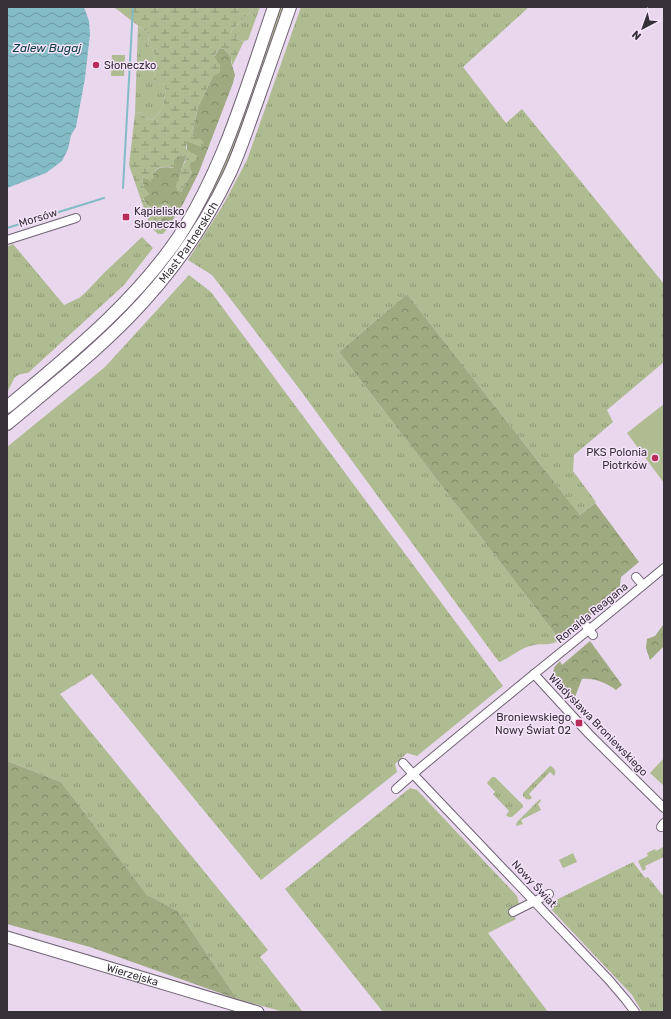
<svg xmlns="http://www.w3.org/2000/svg" width="671" height="1019" font-family="Rubik,sans-serif">
  <style>
    .grass { fill: url(#grass-tufts) }
    .forest { fill: url(#forest-crowns) }
    .wetland { fill: url(#wetland-marsh) }
    .park { fill: #afbb90 }
    .water { fill: url(#water-waves) }
    .lines { fill: none; stroke-linecap: round; stroke-linejoin: round }
    .stream { stroke: #83bbc6; stroke-width: 2 }
    .street-casing { stroke: #706274; stroke-width: 10 }
    .secondary-casing { stroke: #706274; stroke-width: 13 }
    .primary-casing { stroke: #706274; stroke-width: 14 }
    .street { stroke: #fff; stroke-width: 8 }
    .secondary { stroke: #fff; stroke-width: 11 }
    .primary { stroke: #fff; stroke-width: 12 }
    .poi-dot { fill: #b92b5b; stroke: #f5e4fa; stroke-width: 1.5 }
    .labels { text-anchor: middle; dominant-baseline: central; stroke-width: 3; stroke-linejoin: round; paint-order: stroke }
    .poi-label { font-size: 11px; fill: #363038; stroke: #f5e4fa; text-anchor: start }
    .street-label { font-size: 11px; fill: #363038; stroke: #f5e4fa }
    .water-label { font-size: 12px; font-style: italic; fill: #093e47; stroke: #f5e4fa }
  </style>
  <defs>
    <pattern id="grass-tufts" width="24" height="20" patternUnits="userSpaceOnUse"><rect width="24" height="20" fill="#afbb90"/><path d="M3 7l-1-3M5 7V3M7 7l1-3M15 17l-1-3M17 17v-4M19 17l1-3" fill="none" stroke="#8f9877"/></pattern>
    <pattern id="forest-crowns" width="20" height="18" patternUnits="userSpaceOnUse"><rect width="20" height="18" fill="#9faa80"/><path d="M2 6a3 3 0 1 1 6 0M12 15a3 3 0 1 1 6 0" fill="none" stroke="#828b6a"/></pattern>
    <pattern id="wetland-marsh" width="20" height="14" patternUnits="userSpaceOnUse"><rect width="20" height="14" fill="#afbb90"/><path d="M1 5h8M5 5V1M11 12h8M15 12V8" fill="none" stroke="#8f9877"/></pattern>
    <pattern id="water-waves" width="16" height="10" patternUnits="userSpaceOnUse"><rect width="16" height="10" fill="#83bbc6"/><path d="M0 5q4-4 8 0t8 0" fill="none" stroke="#6c98a2"/></pattern>
  </defs>
  <rect width="100%" height="100%" fill="#e8d7ed"/>
  <g class="grass">
    <path d="M 253,7 L 260,7 L 248,40 L 244,41 L 236,39 L 231,31 L 252,10 Z"/>
    <path d="M 278,7 L 285,7 L 233,155 L 213,195 L 179,250 L 176,248 Z"/>
    <path d="M 301,7 L 529,7 L 463,67 L 506,123 L 522,109 L 664,284 L 664,362 L 607,410 L 613,422 L 574,455 L 573,471 L 596,502 L 580,515 L 407,294 L 339,352 L 560,640 C 549,647 542,642 530,646 C 519,649 510,658 499,662 L 298,387 L 212,275 L 188,260 L 222,207 L 247,160 Z"/>
    <path d="M 138,26 L 149,34 L 148,44 L 155,53 L 154,80 L 165,85 C 166,99 164,111 152,120 L 146,118 L 141,112 L 135,114 Z"/>
    <path d="M 142,237 L 153,248 L 124,285 L 28,373 C 11,374 15,381 7,392 L 7,247 L 13,244 L 64,305 L 79,298 L 84,294 L 105,272 Z"/>
    <path d="M 167,260 L 170,262 L 161,275 L 109,331 L 7,418 L 7,413 Z"/>
    <path d="M 189,275 L 211,292 L 503,686 L 417,756 L 407,753 L 395,764 L 397,772 L 261,880 L 92,674 L 60,694 L 268,950 L 260,957 L 303,1012 L 284,1012 L 237,999 L 178,911 L 147,895 L 61,782 L 7,761 L 7,447 L 105,367 Z"/>
    <path d="M 550,766 L 551,766 C 555,769 557,772 554,776 L 550,772 L 529,794 L 532,798 C 528,801 526,799 523,796 L 523,793 Z"/>
    <path d="M 492,777 L 495,777 L 523,805 L 523,807 L 512,817 L 509,817 L 506,815 L 509,811 L 493,794 L 495,792 L 487,783 Z"/>
    <path d="M 410,788 L 417,790 L 517,896 L 519,904 L 510,908 L 516,919 L 488,933 L 548,1012 L 383,1012 L 285,889 Z"/>
    <path d="M 540,799 L 541,801 L 538,804 L 541,810 L 521,820 L 523,824 L 516,826 L 517,822 Z"/>
    <path d="M 663,847 L 664,857 L 645,866 L 646,869 L 643,871 L 638,861 L 648,856 L 647,853 L 655,849 L 656,851 Z"/>
    <path d="M 633,862 L 645,878 L 648,877 L 664,897 L 664,1012 L 642,1012 L 632,995 L 550,908 L 552,902 Z"/>
  </g>
  <g class="forest">
    <path d="M 220,48 L 224,49 L 231,57 L 231,62 L 235,75 L 233,83 L 199,172 L 183,204 L 167,229 L 159,222 L 164,214 L 159,207 L 155,208 L 147,205 L 143,198 L 149,194 L 144,188 L 142,177 L 147,179 C 160,168 156,166 174,168 L 174,159 L 180,155 L 186,156 C 185,162 182,165 181,171 C 180,178 181,185 181,192 L 192,172 L 189,167 C 192,159 186,150 186,140 L 192,136 L 198,107 L 213,76 L 220,66 L 214,57 Z"/>
    <path d="M 407,294 L 580,515 L 595,503 L 639,562 L 621,577 L 619,592 L 560,640 L 339,352 Z"/>
    <path d="M 663,625 L 664,625 L 664,646 L 650,660 L 646,648 L 647,639 L 655,636 Z"/>
    <path d="M 590,641 L 622,685 L 616,690 C 606,683 595,678 582,679 L 575,697 L 589,717 C 579,708 549,682 554,668 C 555,666 558,663 560,661 L 562,665 Z"/>
    <path d="M 7,761 L 61,782 L 147,895 L 178,911 L 237,999 L 90,947 L 7,924 Z"/>
  </g>
  <path class="wetland" d="M 114,7 L 253,7 L 252,10 L 231,31 L 236,39 L 244,41 L 232,66 L 231,57 L 224,49 L 220,48 L 214,56 L 220,66 L 220,73 L 213,76 L 198,107 L 192,136 L 198,137 L 204,142 L 201,147 L 186,141 L 186,149 L 198,156 L 194,162 L 191,162 L 189,167 L 192,172 L 181,192 L 177,191 L 176,185 L 183,165 L 185,162 L 186,156 L 180,155 L 174,159 L 174,168 C 165,167 158,165 153,174 L 154,180 L 151,182 L 147,179 L 142,177 L 144,188 L 149,194 L 143,199 L 147,205 L 155,208 L 165,202 L 169,204 L 172,207 L 169,212 L 164,214 L 159,222 L 167,229 L 163,234 L 158,234 L 150,226 L 129,165 L 135,114 L 141,112 L 146,118 L 152,120 C 164,111 166,99 165,85 L 154,80 L 155,53 L 148,44 L 149,34 Z"/>
  <g class="park">
    <path d="M 112,55 L 125,55 L 124,76 L 111,76 Z"/>
    <path d="M 664,404 L 664,483 L 627,433 Z"/>
    <path d="M 664,758 L 664,786 L 650,773 Z"/>
    <path d="M 573,853 L 577,862 L 563,868 L 559,860 Z"/>
  </g>
  <path class="water" d="M 7,7 L 84,7 L 89,21 L 90,34 L 85,78 L 76,127 L 71,135 L 68,149 L 62,161 L 46,173 L 7,188 Z"/>
  <g class="lines">
    <g class="stream">
      <path d="M 123,188 L 133,7"/>
      <path d="M 7,228 L 104,198"/>
    </g>
    <defs>
      <g id="street">
        <path d="M 7,240 L 76,218"/>
        <path d="M 636,577 L 643,585"/>
        <path d="M 584,623 L 593,635"/>
        <path d="M 534,674 L 589,734 L 664,808"/>
        <path d="M 396,789 L 413,774 L 403,763"/>
        <path d="M 661,827 L 664,823"/>
        <path d="M 513,912 L 549,894"/>
        <path d="M 635,1012 L 626,1000 L 609,980 L 413,774 C 496,704 581,637 664,568"/>
      </g>
      <g id="secondary">
        <path id="s1" d="M 7,937 L 258,1012"/>
      </g>
      <g id="primary">
        <path d="M 7,407 C 69,355 132,305 178,238 C 224,168 247,85 274,7"/>
        <path id="s2" d="M 7,424 C 49,389 92,355 130,316 C 170,275 204,227 229,175 C 239,154 246,132 254,110 C 266,76 278,41 290,7"/>
      </g>
    </defs>
    <use href="#street" class="street-casing"/>
    <use href="#secondary" class="secondary-casing"/>
    <use href="#primary" class="primary-casing"/>
    <use href="#street" class="street"/>
    <use href="#secondary" class="secondary"/>
    <use href="#primary" class="primary"/>
  </g>
  <g class="poi-dot">
    <circle cx="96" cy="65" r="4"/>
    <rect x="122" y="213" width="8" height="8" rx="2"/>
    <circle cx="655" cy="458" r="4"/>
    <rect x="575" y="719" width="8" height="8" rx="2"/>
  </g>
  <g class="labels">
    <g class="poi-label">
      <text x="104" y="65">Słoneczko</text>
      <text x="134" y="211">Kąpielisko<tspan x="134" dy="13">Słoneczko</tspan></text>
      <text x="647" y="452" text-anchor="end">PKS Polonia<tspan x="647" dy="13">Piotrków</tspan></text>
      <text x="571" y="717" text-anchor="end">Broniewskiego<tspan x="571" dy="13">Nowy Świat 02</tspan></text>
    </g>
    <g class="street-label">
      <text transform="translate(38 218) rotate(-17)">Morsów</text>
      <text stroke="none"><textPath href="#s2" startOffset="258">Miast Partnerskich</textPath></text>
      <text transform="translate(592 613) rotate(-39)">Ronalda Reagana</text>
      <text transform="translate(598 725) rotate(46)">Władysława Broniewskiego</text>
      <text transform="translate(534 884) rotate(47)">Nowy Świat</text>
      <text stroke="none"><textPath href="#s1" startOffset="131">Wierzejska</textPath></text>
    </g>
    <g class="water-label">
      <text x="47" y="48">Zalew Bugaj</text>
    </g>
  </g>
  <rect width="671" height="1019" fill="none" stroke="#363038" stroke-width="16"/>
  <g transform="translate(643 28) rotate(221)" stroke="#f5e4fa" stroke-width="3" paint-order="stroke">
  <path d="M0-3L7 15L0 10L-7 15Z" fill="#363038"/>
  <text y="-6" font-size="11" font-weight="bold" text-anchor="middle" fill="#363038">N</text>
  </g>
</svg>
